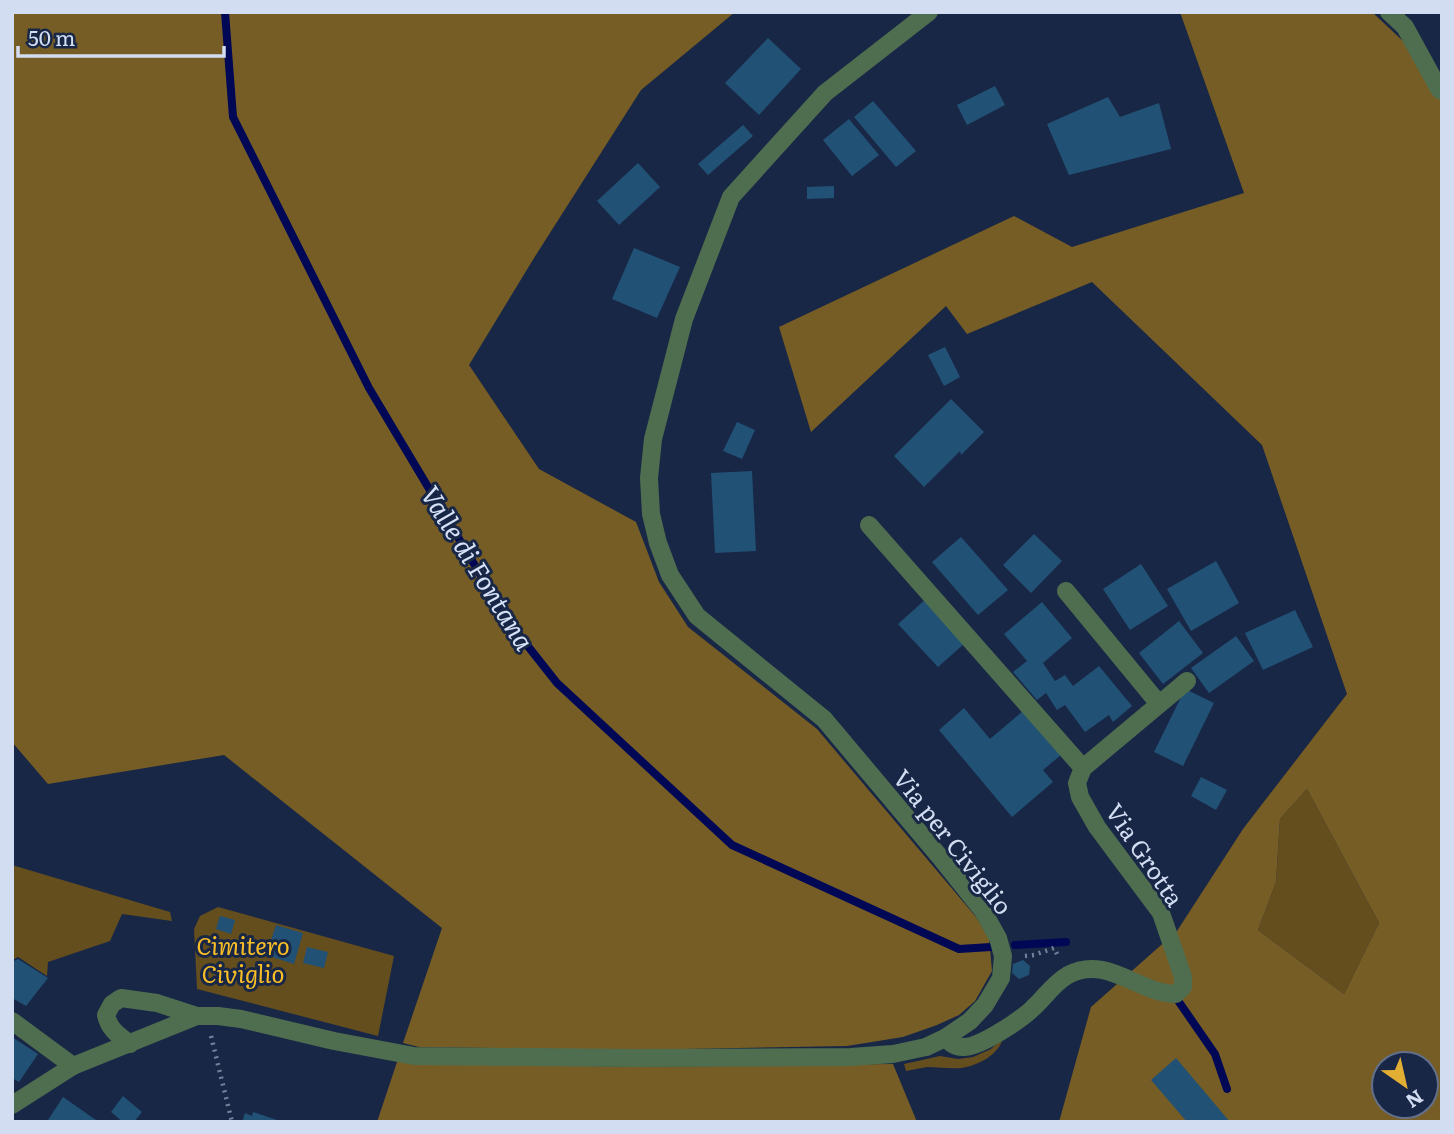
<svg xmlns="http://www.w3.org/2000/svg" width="1454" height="1134" font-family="Literata,serif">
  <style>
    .green { fill: #644e1e }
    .forest { fill: #765d25; fill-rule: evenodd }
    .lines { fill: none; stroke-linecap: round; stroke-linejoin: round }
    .stream { stroke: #000755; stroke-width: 8 }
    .building { fill: #215175 }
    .path { stroke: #75819b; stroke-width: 4.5; stroke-dasharray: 2 5; stroke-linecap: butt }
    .minor { stroke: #4f6e4f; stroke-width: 18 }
    .labels { text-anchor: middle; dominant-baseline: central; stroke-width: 6; stroke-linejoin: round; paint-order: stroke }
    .street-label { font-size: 24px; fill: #d3ddf2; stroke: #192746 }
    .park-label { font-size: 24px; font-style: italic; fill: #f9be27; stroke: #192746 }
    .water-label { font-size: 26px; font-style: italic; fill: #d7e2f8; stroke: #192746 }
  </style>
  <rect width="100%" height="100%" fill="#192746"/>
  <g class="green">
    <path d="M 1307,789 L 1379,923 L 1344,994 L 1258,930 L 1276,882 L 1280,819 Z"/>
    <path d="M 12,865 L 170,912 L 172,921 L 122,914 L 110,941 L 48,962 L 47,976 L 18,957 L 12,960 Z"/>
    <path d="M 218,907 L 394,956 L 378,1036 L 197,989 L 194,929 L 200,916 Z"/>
    <path d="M 1003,1038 C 999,1055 977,1066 961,1068 C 950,1069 938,1067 927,1067 C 920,1068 913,1070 906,1071 L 904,1064 L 940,1056 L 958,1059 L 973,1057 L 991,1049 Z"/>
  </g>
  <g class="forest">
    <path d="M 12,12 L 735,12 L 641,90 L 534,258 L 469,365 L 539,469 L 636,522 L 659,582 L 688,627 L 817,729 L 976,917 L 989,938 L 992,971 L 975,1001 L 959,1015 L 937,1025 L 903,1037 L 847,1046 L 631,1050 L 419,1047 L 403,1043 L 442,928 L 224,755 L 48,784 L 12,742 Z"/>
    <path d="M 1180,12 L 1372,12 L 1404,42 L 1442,101 L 1442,1122 L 1059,1122 L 1091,1007 L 1177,931 L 1243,829 L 1347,694 L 1262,445 L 1092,282 L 967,334 L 946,306 L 811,432 L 779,327 L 1014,216 L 1072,247 L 1244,193 ZM 1307,789 L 1379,923 L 1344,994 L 1258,930 L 1276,882 L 1280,819 ZM 1384,1064 L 1426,1064 L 1426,1106 L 1384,1106 Z"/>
    <path d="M 397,1062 L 631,1067 L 893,1064 L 917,1122 L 377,1122 Z"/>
  </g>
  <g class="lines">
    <g class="stream">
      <path d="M 225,12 L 233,117 L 369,388 L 508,621 L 557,683 L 732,845 L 959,949 L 991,947"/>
      <path d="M 1015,945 L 1066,942"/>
      <path d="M 1179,1002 L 1215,1054 L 1227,1089"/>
    </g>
  </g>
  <g class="building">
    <path d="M 768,38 L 801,69 L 759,115 L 725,83 Z"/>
    <path d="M 995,86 L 1005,105 L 967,125 L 957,105 Z"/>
    <path d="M 1108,97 L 1120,117 L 1159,103 L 1171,149 L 1069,175 L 1047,124 Z"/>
    <path d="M 873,101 L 916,151 L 896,167 L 854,117 Z"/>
    <path d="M 849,119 L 879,155 L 852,176 L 823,140 Z"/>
    <path d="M 743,125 L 753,136 L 708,175 L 698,164 Z"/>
    <path d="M 638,163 L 660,187 L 619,225 L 597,201 Z"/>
    <path d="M 834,186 L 834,198 L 807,199 L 807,187 Z"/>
    <path d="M 634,248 L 680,267 L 657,318 L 612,299 Z"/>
    <path d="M 945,347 L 960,377 L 944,386 L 928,355 Z"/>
    <path d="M 951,399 L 984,432 L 961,455 L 960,451 L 924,487 L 894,456 Z"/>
    <path d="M 737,422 L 755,430 L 742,459 L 723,451 Z"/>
    <path d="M 752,471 L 756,551 L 715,553 L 711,473 Z"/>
    <path d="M 1034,534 L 1062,561 L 1031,593 L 1003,565 Z"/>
    <path d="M 961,537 L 1008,590 L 978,615 L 932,562 Z"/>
    <path d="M 1216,561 L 1239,603 L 1191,631 L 1167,589 Z"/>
    <path d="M 1141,564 L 1168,606 L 1130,630 L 1103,589 Z"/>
    <path d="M 926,599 L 965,643 L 938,667 L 898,624 Z"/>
    <path d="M 1042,602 L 1072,638 L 1043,663 L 1055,681 L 1065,675 L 1073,686 L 1099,666 L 1132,706 L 1113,722 L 1109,715 L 1085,732 L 1065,705 L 1057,710 L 1046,693 L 1037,700 L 1013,672 L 1027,661 L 1004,634 Z"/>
    <path d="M 1295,610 L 1313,647 L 1263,670 L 1245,633 Z"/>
    <path d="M 1179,621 L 1203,653 L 1163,684 L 1139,653 Z"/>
    <path d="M 1236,636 L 1254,661 L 1209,693 L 1191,668 Z"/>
    <path d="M 1185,689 L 1214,703 L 1183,766 L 1154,752 Z"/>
    <path d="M 964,708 L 990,739 L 1023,711 L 1061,755 L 1043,770 L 1053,782 L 1012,817 L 939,730 Z"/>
    <path d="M 1201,777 L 1227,790 L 1216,810 L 1191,796 Z"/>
    <path d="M 220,916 L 235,920 L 231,934 L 216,929 Z"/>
    <path d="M 276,925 L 303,933 L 294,964 L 266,955 Z"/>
    <path d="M 307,947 L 328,952 L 324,968 L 303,963 Z"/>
    <path d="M 18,959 L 48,978 L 26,1006 L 12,998 L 12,962 Z"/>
    <path d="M 1023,960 L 1030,966 L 1029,975 L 1019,979 L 1012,973 L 1013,964 Z"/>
    <path d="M 12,1037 L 38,1054 L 19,1082 L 12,1078 Z"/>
    <path d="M 1176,1058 L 1230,1122 L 1187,1122 L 1151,1080 Z"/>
    <path d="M 123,1096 L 142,1112 L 134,1122 L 123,1122 L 111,1112 Z"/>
    <path d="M 63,1097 L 96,1120 L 95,1122 L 50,1122 L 48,1120 Z"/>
    <path d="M 253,1112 L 280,1121 L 280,1122 L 242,1122 L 245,1113 L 252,1116 Z"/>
  </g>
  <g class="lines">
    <g class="path">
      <path d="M 1025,956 L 1034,955 L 1054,948 L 1058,956"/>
      <path d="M 211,1036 L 232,1122"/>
    </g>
    <g class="minor">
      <path d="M 1389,12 L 1405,27 L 1439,89 L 1442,91"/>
      <path d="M 869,525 L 1083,768"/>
      <path d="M 1066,591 L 1159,704"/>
      <path d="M 12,1021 L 73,1066"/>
      <path d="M 945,1038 C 951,1043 955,1047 963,1047 C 979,1048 1022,1019 1033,1008 C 1045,997 1054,983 1068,975 C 1107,954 1139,994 1176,994 L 1183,987 L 1183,977 L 1161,913 L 1097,827 L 1080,797 L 1077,783 L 1083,768 L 1187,681"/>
      <path d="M 130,1044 C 118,1035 109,1029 106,1015 L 112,1004 L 121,998 L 157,1003 L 197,1016"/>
      <path d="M 12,1105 L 73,1066 L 197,1016 L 218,1016 L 241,1019 L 334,1041 L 414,1056 L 632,1058 L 851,1057 L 893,1054 L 926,1047 L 945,1038 L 970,1021 L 985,1005 L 1001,978 L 1003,956 L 998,938 L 983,911 L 940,857 L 824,719 L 697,616 L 670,575 L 658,543 L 651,514 L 649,478 L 653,439 L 684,319 L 731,197 L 825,93 L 929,12"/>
    </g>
  </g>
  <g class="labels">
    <g class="street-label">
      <text transform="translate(954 841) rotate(52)">Via per Civiglio</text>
      <text transform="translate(1146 854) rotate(56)">Via Grotta</text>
    </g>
    <g class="park-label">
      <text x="243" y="944">Cimitero<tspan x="243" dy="28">Civiglio</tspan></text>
    </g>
    <g class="water-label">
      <text transform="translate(479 567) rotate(58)">Valle di Fontana</text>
    </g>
  </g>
  <rect width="1454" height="1134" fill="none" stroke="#d3ddf2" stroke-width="28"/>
  <g transform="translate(1405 1085) rotate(146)"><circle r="33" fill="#192746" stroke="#63708b" stroke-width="2"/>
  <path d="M0-5L12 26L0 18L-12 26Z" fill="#e2af34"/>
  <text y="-10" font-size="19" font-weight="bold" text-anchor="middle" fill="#d3ddf2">N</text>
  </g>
  <path d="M18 46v10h206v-10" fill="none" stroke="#d3ddf2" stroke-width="3.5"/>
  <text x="28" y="46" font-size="21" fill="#d3ddf2" stroke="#192746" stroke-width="5" paint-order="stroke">50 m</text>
</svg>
